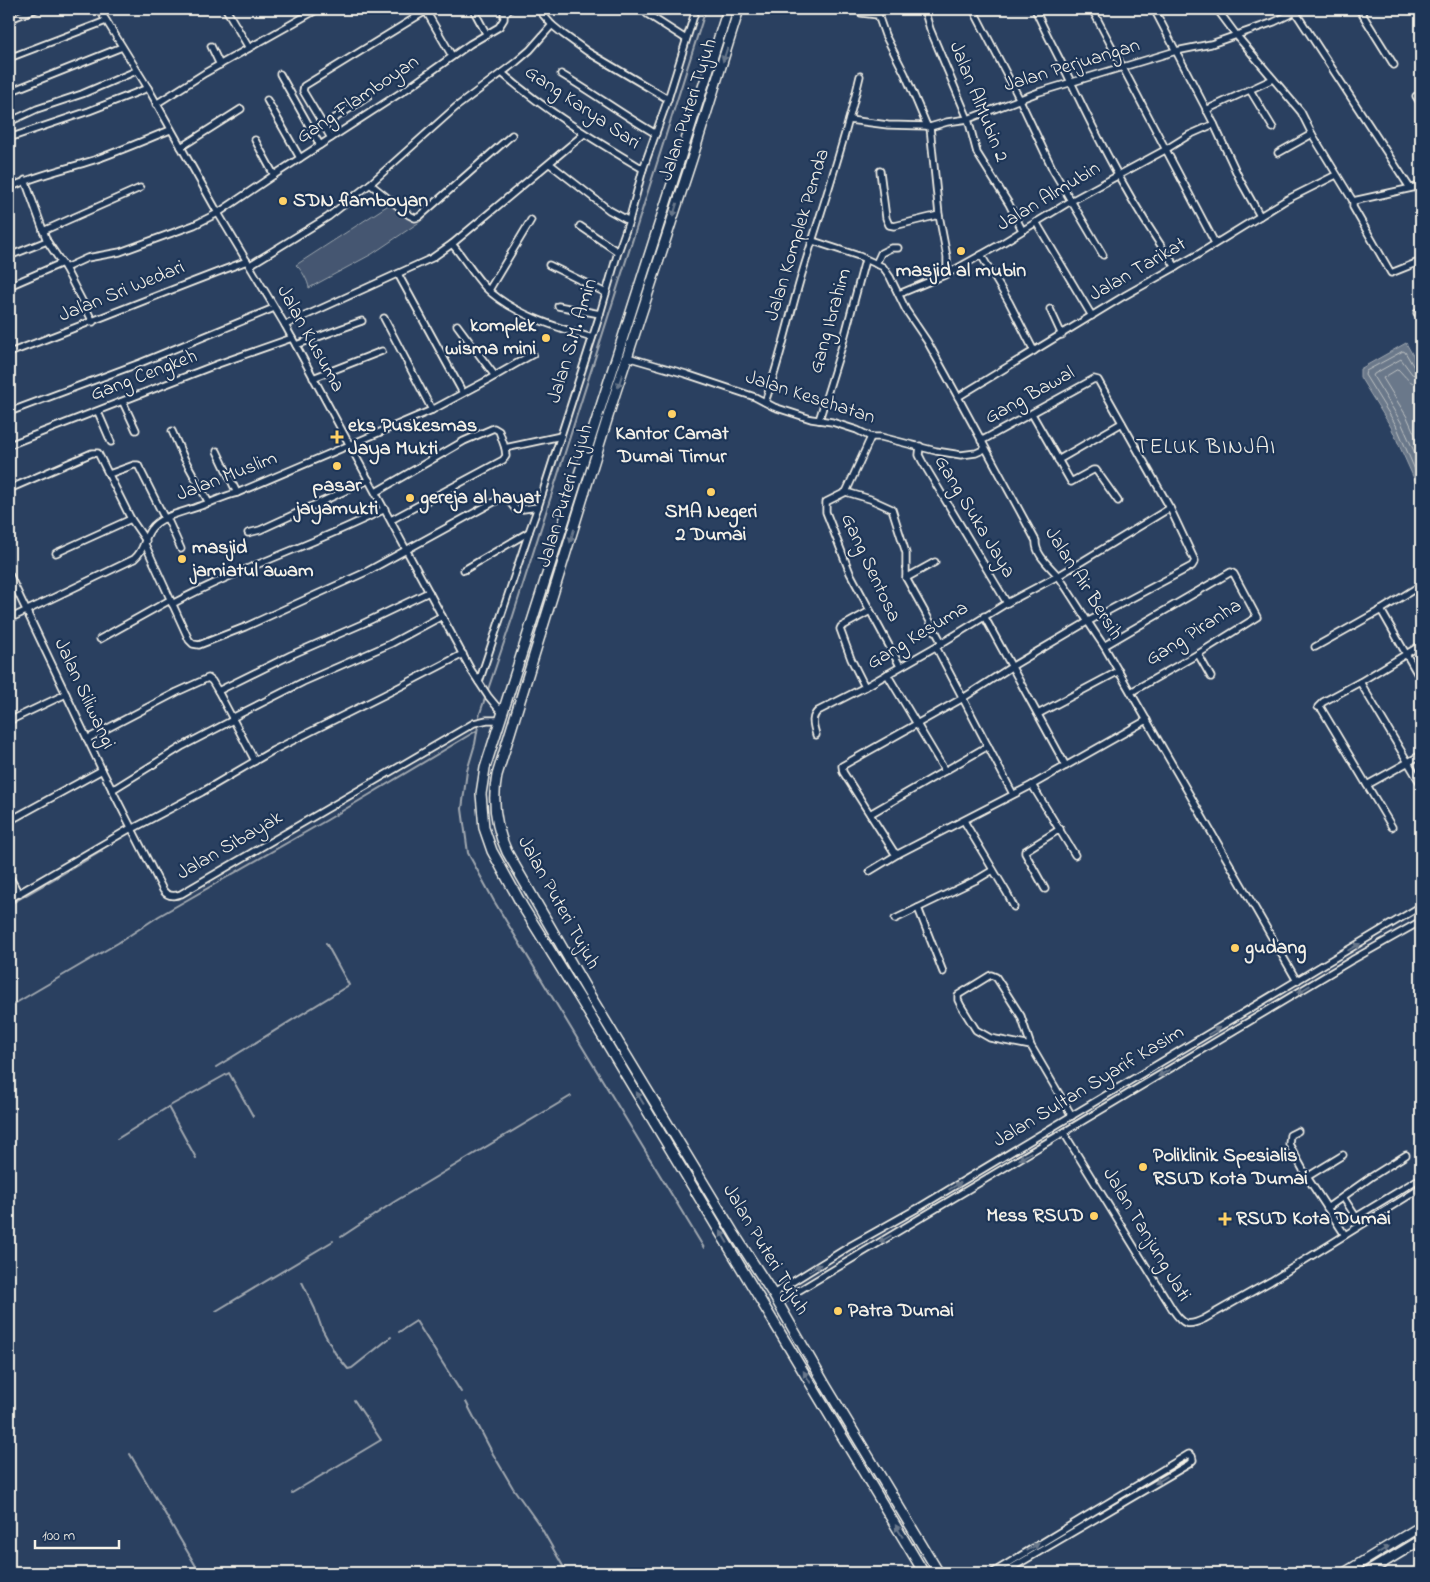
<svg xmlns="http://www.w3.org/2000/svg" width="1430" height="1582" font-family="'Indie Flower',sans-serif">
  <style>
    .green { fill: #445771; stroke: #9ca4ac }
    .water { fill: #6a788a; stroke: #a1a8b0 }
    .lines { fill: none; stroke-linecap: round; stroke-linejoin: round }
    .shore { stroke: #bdc1c2; stroke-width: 1 }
    .stream { stroke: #a1a8b0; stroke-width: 2 }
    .minor-casing { stroke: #f4f1e8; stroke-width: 9 }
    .highway-casing { stroke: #f4f1e8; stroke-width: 12 }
    .minor { stroke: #1d3557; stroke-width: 5.5 }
    .highway { stroke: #1d3557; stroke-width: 9 }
    .oneway { fill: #68778a }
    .poi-dot { fill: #ffd166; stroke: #1d3557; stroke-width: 2 }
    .labels { text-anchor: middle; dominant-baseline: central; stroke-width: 4.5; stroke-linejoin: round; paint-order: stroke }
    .street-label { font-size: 20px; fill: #f4f1e8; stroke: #1d3557 }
    .poi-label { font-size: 20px; font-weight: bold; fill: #f4f1e8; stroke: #1d3557; text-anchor: start }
    .quarter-label { font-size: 22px; letter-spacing: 1px; fill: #f4f1e8; stroke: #1d3557 }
  </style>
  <rect width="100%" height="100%" fill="#2a4060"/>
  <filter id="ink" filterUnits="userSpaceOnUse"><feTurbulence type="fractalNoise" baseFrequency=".02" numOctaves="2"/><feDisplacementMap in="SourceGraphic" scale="10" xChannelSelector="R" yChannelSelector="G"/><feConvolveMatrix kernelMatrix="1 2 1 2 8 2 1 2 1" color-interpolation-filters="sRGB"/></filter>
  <g filter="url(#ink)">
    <path class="green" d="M 393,202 L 421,221 L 372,254 L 309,288 C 308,281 302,270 296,265 Z"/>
    <path class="water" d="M 1406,343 L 1421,370 L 1421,504 L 1416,483 L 1391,427 L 1360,377 L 1360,369 Z"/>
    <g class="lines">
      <g class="shore">
        <path d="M 1421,371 L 1415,369 L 1405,352 L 1403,351 L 1366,371 L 1365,375 L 1396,425 L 1421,484"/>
        <path d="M 1421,377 L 1412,374 L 1401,359 L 1374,374 L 1373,376 L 1401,422 L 1421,467"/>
        <path d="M 1421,385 C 1409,384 1406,377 1398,369 L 1383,378 L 1407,417 L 1421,448"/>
      </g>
      <g class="stream">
        <path d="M 479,716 L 513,616 L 706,9"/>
        <path d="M 478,726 L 475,744 L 467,771 L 462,809 L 468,853 L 494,901 L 704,1248"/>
        <path d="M 9,905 L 102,851"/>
        <path d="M 9,1007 L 118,943 L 159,916 L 327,820 L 476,731"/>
        <path d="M 216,1067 L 349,985 L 326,943"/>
        <path d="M 168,1107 L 229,1073 L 253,1116"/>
        <path d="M 117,1139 L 168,1107 L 196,1158"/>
        <path d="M 341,1237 L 394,1202 L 571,1096"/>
        <path d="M 302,1282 L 315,1309 L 322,1329 L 335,1353 L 348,1369 L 352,1368 L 391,1337"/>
        <path d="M 216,1311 L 333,1241"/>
        <path d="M 399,1332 L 416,1321 L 461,1392"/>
        <path d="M 466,1402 L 493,1454 L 513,1488 L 540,1526 L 567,1573"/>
        <path d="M 130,1454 L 200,1573"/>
        <path d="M 292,1493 L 381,1440 L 354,1400"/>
      </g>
      <defs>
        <g id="minor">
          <path d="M 99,9 L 148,88 L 218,213 L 285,325 L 471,670 L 488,696 L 502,713"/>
          <path d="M 226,9 L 249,48"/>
          <path d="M 426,9 L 426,11 L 452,56"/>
          <path d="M 473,9 L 487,35"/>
          <path d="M 538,9 L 552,25 L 563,34 L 588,52 L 668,99"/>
          <path d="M 857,9 L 861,13 L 878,15 L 885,35 L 905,74 L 927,126"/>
          <path d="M 924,9 L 930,29 L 968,119 L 977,153 L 1009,204 L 1022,230"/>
          <path d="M 973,9 L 1019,98 L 1053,170 L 1103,255"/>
          <path d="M 1035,9 C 1045,32 1058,55 1069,78 C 1100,143 1133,208 1176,267"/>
          <path d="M 1092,9 L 1215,243"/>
          <path d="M 1154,9 L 1214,124 L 1240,180 L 1260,216"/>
          <path d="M 1217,9 L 1237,36 L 1301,112 L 1312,134 L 1353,201 L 1421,186"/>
          <path d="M 1359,9 L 1394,65"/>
          <path d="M 1294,10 L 1410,188"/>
          <path d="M 647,14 L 686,39"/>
          <path d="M 10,19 L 36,9"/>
          <path d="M 211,46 L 220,65"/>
          <path d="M 9,58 L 106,21"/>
          <path d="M 502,73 C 546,111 594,140 643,169"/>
          <path d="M 280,74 L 320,145"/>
          <path d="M 561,74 C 593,93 623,115 656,134"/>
          <path d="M 1250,90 L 1273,128"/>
          <path d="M 9,92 L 122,47"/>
          <path d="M 1416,96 L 1421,104"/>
          <path d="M 267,100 L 300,158"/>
          <path d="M 156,104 L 205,73 L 318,9"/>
          <path d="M 1206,110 L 1273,79"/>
          <path d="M 849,120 L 888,125 L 927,126 L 930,127 L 947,122 L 968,119 L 1039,92 L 1176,51 L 1211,44 L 1274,22 L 1301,9"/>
          <path d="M 9,122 L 37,109 L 82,94 L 136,71"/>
          <path d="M 324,125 L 368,97"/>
          <path d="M 930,127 L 939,215 L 947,257 L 947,274"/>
          <path d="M 9,138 L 89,111 L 148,88"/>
          <path d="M 331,138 L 303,91 L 304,86 L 426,11"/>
          <path d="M 255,140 L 274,175"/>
          <path d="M 181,147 L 241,109"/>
          <path d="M 1278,153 L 1312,134"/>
          <path d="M 550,164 L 609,210 L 629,221"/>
          <path d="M 880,171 L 886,218 L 889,225 L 894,226 L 939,215"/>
          <path d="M 25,180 L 47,241 L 65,268 L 93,322"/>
          <path d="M 370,184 L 409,215 L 415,218 L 419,217 L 512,135"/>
          <path d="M 9,188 C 36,175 66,169 94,160 C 120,151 145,140 170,130"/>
          <path d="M 1353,201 L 1353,207 L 1391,273 L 1421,261"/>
          <path d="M 1036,222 L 1092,316"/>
          <path d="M 580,226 L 618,252"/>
          <path d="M 43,231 L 140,188"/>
          <path d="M 813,241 L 859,256 L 883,267 L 890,277 L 906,310 L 927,341 L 946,375 L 1036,541 C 1035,555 1051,567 1059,577 C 1074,599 1088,623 1104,646 L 1297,981"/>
          <path d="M 452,244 C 464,258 473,274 485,287 C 512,314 556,327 592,338"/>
          <path d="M 981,255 L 1009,302 L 1034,351"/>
          <path d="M 9,256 L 47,241"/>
          <path d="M 876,264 L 881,253 L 891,248 L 898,248"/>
          <path d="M 250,265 L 328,217 L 370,184 L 456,107 L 516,62 L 530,50 L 552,25"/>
          <path d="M 549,265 L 606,293"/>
          <path d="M 65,268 L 87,258 L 120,252 L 194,225 L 218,213 L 274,175 L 408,88 L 470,44 L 499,27 L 504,19 L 504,14 L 510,9"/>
          <path d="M 398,274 L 463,393"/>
          <path d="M 9,286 L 62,263"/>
          <path d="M 489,290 L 531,220"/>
          <path d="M 899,294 L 947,274 L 999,245 L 1071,201 L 1165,150 L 1189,135 L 1214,124"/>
          <path d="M 558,306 L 600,314"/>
          <path d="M 1050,309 L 1062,335"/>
          <path d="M 1417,313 L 1421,311"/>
          <path d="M 384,318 L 432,410"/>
          <path d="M 285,325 L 432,258 L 452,244 L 584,134"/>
          <path d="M 457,325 L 495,376"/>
          <path d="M 296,345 L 362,321"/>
          <path d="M 9,353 C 89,323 167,291 247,261"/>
          <path d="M 627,357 L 686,374 L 755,397 L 774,407 L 811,419 L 832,422 L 857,430 L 871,437 L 881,437 L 936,451 L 961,455 L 976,453 L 985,449"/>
          <path d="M 313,378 L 382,351"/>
          <path d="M 958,397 L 1124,296 L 1197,255 L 1286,200 L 1336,175"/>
          <path d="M 123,402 L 136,430"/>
          <path d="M 765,402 C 781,358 790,312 804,267 C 824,203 845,140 860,76"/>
          <path d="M 9,412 L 140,363 L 274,308"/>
          <path d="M 98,412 L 111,442"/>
          <path d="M 1032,414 L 1071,482 L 1093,470 L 1096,470 L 1118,501"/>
          <path d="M 819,420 L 842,346 L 865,260"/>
          <path d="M 172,431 L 184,458 L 209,503"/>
          <path d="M 9,445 L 218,364 L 292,338"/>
          <path d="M 920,446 L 919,455 L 922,461 L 1007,603"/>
          <path d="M 217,451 L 237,493"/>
          <path d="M 1058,460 L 1122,423"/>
          <path d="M 109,474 L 134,465 L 138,465 L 165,519"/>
          <path d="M 9,489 L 92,453 L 98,453 L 131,519 L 146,541"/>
          <path d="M 376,492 L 464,441 L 494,428 L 499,431 L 505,448 L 561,436"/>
          <path d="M 846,492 L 826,502 L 826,512 L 850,573 L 900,666"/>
          <path d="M 846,492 L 870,499 L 892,509 L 906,553 L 906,578 L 942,643"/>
          <path d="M 846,492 L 871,437"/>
          <path d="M 167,518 L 181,549"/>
          <path d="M 391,520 L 503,460 L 506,456 L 505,448"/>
          <path d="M 248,533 L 260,530 L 369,480"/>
          <path d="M 145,544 L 189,640 L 193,644 L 199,645 L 245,627 L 366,572 L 503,497 L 506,497 L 516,510 L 538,507"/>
          <path d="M 56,553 L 131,519"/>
          <path d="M 464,570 L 529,532"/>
          <path d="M 9,574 L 102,770 L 163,890 C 167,896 173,897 181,894 L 474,723 L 487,720 L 500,720"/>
          <path d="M 906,578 L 935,562"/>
          <path d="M 172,604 C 241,567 316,544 385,509"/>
          <path d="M 1381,610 L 1421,680"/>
          <path d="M 984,616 L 1066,766"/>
          <path d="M 9,619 L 134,559 C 145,550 143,539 151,529 C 161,515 185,512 200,506 C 213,502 224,496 237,493 L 432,410 L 488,380 L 533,354"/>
          <path d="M 100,639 L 170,600"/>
          <path d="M 1104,646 L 1231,572 L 1234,574 L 1257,617 L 1198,654 L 1131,692"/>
          <path d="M 936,647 L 1013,794"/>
          <path d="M 1315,647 L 1381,610 L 1421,585"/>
          <path d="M 1198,654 L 1211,677"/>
          <path d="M 887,674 L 945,771"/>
          <path d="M 479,682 L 529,532 L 538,507 L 600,314 L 618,252 L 629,221 L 643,169 L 668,99 L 696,9"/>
          <path d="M 1360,682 L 1421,784"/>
          <path d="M 865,687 L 851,659 L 840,629 L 841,627 L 870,611"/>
          <path d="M 218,691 L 291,655 L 362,624 L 429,592"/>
          <path d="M 1038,714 L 1119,671"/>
          <path d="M 232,718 L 303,682 L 390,644 L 442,616"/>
          <path d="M 9,721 L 66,694"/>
          <path d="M 816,735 C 814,726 810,718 818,711 L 865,687 L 942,643 L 1007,603 L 1058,576 L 1170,508"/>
          <path d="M 87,739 L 177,692 L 208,678 L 212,681 L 218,691 L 255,761"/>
          <path d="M 1032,785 L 1075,855"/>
          <path d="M 1367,785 L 1421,755"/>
          <path d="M 112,790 L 183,746 L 233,720"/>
          <path d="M 870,814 L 988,746"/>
          <path d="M 9,821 L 102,770"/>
          <path d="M 964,821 L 1007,893 L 1014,907"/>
          <path d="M 1392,827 L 1321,708 L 1318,707 L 1323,702 L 1360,682 L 1421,645"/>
          <path d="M 132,829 L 202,792 L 272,751 L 384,695 L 463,654"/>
          <path d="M 898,854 L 894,852 L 843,772 L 842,766 L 963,698 L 1011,667 L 1087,622 L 1192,566 L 1195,561 L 1170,508 L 1098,380 L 1094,379 L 981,441"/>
          <path d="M 870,871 L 898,854 L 1032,785 L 1147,720"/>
          <path d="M 9,876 L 19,894"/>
          <path d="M 1045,889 L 1025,853 L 1025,851 L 1060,829"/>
          <path d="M 9,899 L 131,828"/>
          <path d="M 918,908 L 943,972"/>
          <path d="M 895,919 L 978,879 L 993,870"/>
          <path d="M 1031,1046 L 990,1038 L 976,1030 L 961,1006 L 958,1000 L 958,995 L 989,976 L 991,975 L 996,977 L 1021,1016 L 1031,1046 L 1072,1116"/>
          <path d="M 1298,1131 L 1290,1135 L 1289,1144 L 1307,1177 L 1345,1235"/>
          <path d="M 1064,1133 L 1173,1310 C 1183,1325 1188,1327 1204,1319 L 1271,1281 L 1421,1188"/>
          <path d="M 1307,1177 L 1343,1155"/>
          <path d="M 1343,1197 L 1356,1217 L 1417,1180"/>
          <path d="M 1327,1208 L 1371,1177 L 1406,1155"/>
          <path d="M 773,1294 L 850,1246 L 918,1208 L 1421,906"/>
          <path d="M 778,1303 L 1352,960 L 1421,921"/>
          <path d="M 992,1573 L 1187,1455 L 1189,1454 L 1192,1456 L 1193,1460 L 1189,1464 L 1003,1573"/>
        </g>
        <g id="highway">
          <path d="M 728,9 L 485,768 L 481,794 L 484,828 L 492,851 L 523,907 L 579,997 L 924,1573"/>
          <path d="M 739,9 L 692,159 L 615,394 L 497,775 C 492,801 496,828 507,852 L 588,992 L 735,1235 L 773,1294 L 826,1386 L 939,1573"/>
          <path d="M 1344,1573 L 1421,1526"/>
          <path d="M 1366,1573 L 1421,1540"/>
        </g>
      </defs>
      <use href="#minor" class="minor-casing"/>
      <use href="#highway" class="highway-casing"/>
      <use href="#minor" class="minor"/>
      <use href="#highway" class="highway"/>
    </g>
    <defs><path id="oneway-solid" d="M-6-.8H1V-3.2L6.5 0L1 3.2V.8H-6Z" transform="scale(1.25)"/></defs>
    <g class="oneway">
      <use href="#oneway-solid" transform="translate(725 55) rotate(108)"/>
      <use href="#oneway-solid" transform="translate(675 210) rotate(107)"/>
      <use href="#oneway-solid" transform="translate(620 381) rotate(108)"/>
      <use href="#oneway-solid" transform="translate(572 536) rotate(107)"/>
      <use href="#oneway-solid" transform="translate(1354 947) rotate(-30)"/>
      <use href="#oneway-solid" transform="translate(1304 989) rotate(149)"/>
      <use href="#oneway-solid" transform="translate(1214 1031) rotate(-31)"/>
      <use href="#oneway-solid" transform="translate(1164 1073) rotate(149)"/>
      <use href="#oneway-solid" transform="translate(640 1098) rotate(-121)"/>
      <use href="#oneway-solid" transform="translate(1025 1156) rotate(149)"/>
      <use href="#oneway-solid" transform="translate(955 1186) rotate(-31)"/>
      <use href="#oneway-solid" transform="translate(724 1237) rotate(-120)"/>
      <use href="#oneway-solid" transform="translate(885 1239) rotate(150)"/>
      <use href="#oneway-solid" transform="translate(815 1268) rotate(-32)"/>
      <use href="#oneway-solid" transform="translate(807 1377) rotate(-121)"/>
      <use href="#oneway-solid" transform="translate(1161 1480) rotate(149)"/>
      <use href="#oneway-solid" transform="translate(899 1531) rotate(-121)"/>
      <use href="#oneway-solid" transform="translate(1033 1547) rotate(-31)"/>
      <use href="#oneway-solid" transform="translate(1383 1550) rotate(-31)"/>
    </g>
  </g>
  <g class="poi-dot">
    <circle cx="283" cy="201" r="5"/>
    <circle cx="961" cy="251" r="5"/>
    <circle cx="546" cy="338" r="5"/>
    <circle cx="672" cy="414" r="5"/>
    <path d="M334.5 429.5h5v5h5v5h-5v5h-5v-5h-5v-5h5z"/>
    <circle cx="337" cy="466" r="5"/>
    <circle cx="711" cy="492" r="5"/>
    <circle cx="410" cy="498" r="5"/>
    <circle cx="182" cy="559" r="5"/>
    <circle cx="1235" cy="948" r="5"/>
    <circle cx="1143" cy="1167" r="5"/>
    <circle cx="1094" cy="1216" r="5"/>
    <path d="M1222.5 1211.5h5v5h5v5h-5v5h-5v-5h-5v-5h5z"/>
    <circle cx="838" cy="1311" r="5"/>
  </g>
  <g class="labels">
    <g class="street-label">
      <text transform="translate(1072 66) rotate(-17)">Jalan Perjuangan</text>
      <text transform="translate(358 100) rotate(-34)">Gang Flamboyan</text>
      <text transform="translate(978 102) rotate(68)">Jalan AlMubin 2</text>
      <text transform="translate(582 108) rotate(34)">Gang Karya Sari</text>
      <text transform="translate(689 110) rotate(-72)">Jalan Puteri Tujuh</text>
      <text transform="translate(1049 197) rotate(-31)">Jalan Almubin</text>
      <text transform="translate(798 235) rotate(-73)">Jalan Komplek Pemda</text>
      <text transform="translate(1138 270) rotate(-30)">Jalan Tarikat</text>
      <text transform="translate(122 292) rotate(-22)">Jalan Sri Wedari</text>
      <text transform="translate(831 321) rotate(-74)">Gang Ibrahim</text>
      <text transform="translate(310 339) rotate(61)">Jalan Kusuma</text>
      <text transform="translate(573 341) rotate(-73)">Jalan S.M. Amin</text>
      <text transform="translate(144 376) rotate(-21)">Gang Cengkeh</text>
      <text transform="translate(1030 396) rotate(-29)">Gang Bawal</text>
      <text transform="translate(810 398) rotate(18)">Jalan Kesehatan</text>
      <text transform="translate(227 477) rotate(-21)">Jalan Muslim</text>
      <text transform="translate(566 496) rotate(-73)">Jalan Puteri Tujuh</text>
      <text transform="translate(974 517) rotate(59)">Gang Suka Jaya</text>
      <text transform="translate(870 568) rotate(65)">Gang Sentosa</text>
      <text transform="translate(1083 584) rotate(58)">Jalan Air Bersih</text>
      <text transform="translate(1194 633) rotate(-32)">Gang Piranha</text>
      <text transform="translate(918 636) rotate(-31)">Gang Kesuma</text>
      <text transform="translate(84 694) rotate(65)">Jalan Siliwangi</text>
      <text transform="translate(230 846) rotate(-30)">Jalan Sibayak</text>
      <text transform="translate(558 903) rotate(61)">Jalan Puteri Tujuh</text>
      <text transform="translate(1089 1087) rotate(-31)">Jalan Sultan Syarif Kasim</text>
      <text transform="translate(1146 1235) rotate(59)">Jalan Tanjung Jati</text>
      <text transform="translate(765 1250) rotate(59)">Jalan Puteri Tujuh</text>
    </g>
    <g class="poi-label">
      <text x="293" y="201">SDN flamboyan</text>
      <text x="961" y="271" text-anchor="middle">masjid al mubin</text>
      <text x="536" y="326" text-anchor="end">komplek<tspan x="536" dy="23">wisma mini</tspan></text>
      <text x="348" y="426">eks Puskesmas<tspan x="348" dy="23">Jaya Mukti</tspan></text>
      <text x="672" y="434" text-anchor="middle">Kantor Camat<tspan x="672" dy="23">Dumai Timur</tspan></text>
      <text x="337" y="486" text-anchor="middle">pasar<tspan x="337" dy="23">jayamukti</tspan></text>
      <text x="420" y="498">gereja al hayat</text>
      <text x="711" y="512" text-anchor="middle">SMA Negeri<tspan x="711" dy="23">2 Dumai</tspan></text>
      <text x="192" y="548">masjid<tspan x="192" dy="23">jamiatul awam</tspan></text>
      <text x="1245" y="948">gudang</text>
      <text x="1153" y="1156">Poliklinik Spesialis<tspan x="1153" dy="23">RSUD Kota Dumai</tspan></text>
      <text x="1084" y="1216" text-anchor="end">Mess RSUD</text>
      <text x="1236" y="1219">RSUD Kota Dumai</text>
      <text x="848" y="1311">Patra Dumai</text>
    </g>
    <g class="quarter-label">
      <text x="1206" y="448">TELUK BINJAI</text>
    </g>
  </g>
  <rect width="1430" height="1582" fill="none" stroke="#1d3557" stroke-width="30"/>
  <rect x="15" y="15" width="1400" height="1552" fill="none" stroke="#f4f1e8" stroke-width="2" filter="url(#ink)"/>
  <path d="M35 1540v8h84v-8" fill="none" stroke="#f4f1e8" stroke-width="2.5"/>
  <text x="42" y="1540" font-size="15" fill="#f4f1e8" stroke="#1d3557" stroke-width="4" paint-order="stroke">100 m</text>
</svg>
